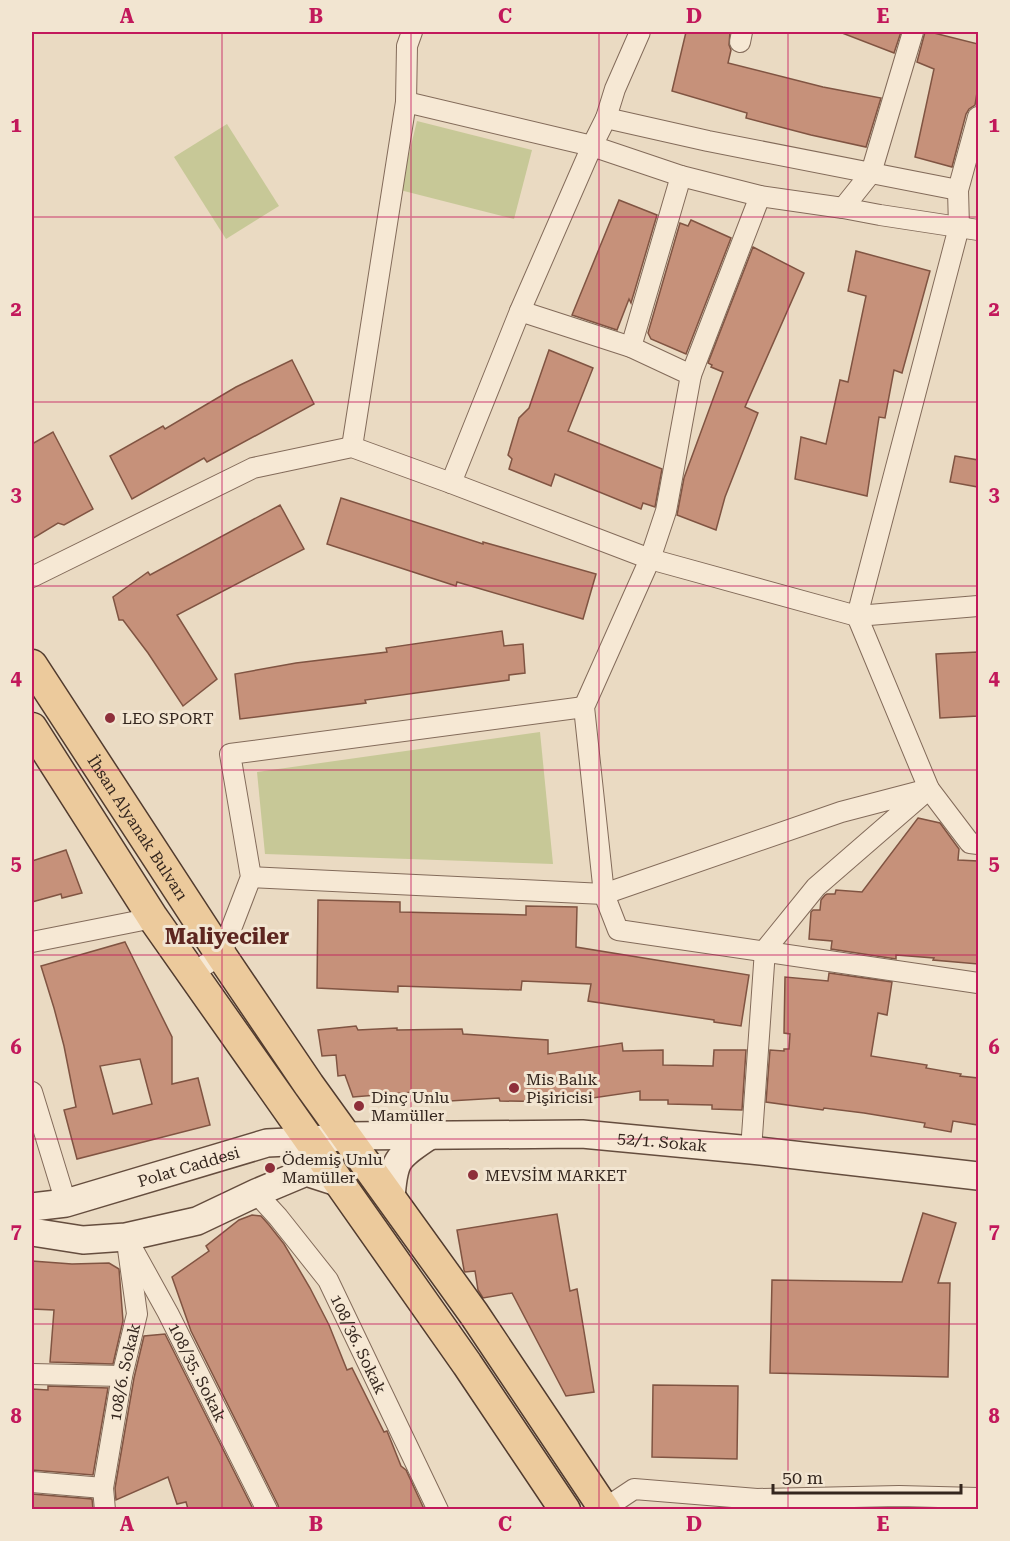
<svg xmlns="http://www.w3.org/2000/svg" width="1010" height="1541" font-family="'Roboto Serif',serif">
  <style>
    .green { fill: #c7c897 }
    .building { fill: #c6917a; stroke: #805442; stroke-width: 1.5; fill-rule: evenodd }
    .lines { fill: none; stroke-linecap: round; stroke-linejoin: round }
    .minor-casing { stroke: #836b5a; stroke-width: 22 }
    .secondary-casing { stroke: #654d3e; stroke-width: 30 }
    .primary-casing { stroke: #513b2e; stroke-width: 33 }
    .minor { stroke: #f6e8d4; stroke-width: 20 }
    .secondary { stroke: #f6e8d4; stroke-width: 27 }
    .primary { stroke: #ecca9c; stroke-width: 30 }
    .grid { fill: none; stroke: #c2185b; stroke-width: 1.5; stroke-opacity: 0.55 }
    .poi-dot { fill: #8e2f3a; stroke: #f2e5d1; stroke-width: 2 }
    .labels { text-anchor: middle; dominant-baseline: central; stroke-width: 6; stroke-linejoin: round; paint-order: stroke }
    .poi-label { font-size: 16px; fill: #34261e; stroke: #f2e5d1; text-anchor: start }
    .street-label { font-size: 16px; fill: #34261e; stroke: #f2e5d1 }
    .district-label { font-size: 22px; font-weight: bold; fill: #5d2620; stroke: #f2e5d1 }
    .neatline { fill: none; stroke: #c2185b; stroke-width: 2 }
    .grid-label { font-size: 20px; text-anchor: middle; font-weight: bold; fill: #c2185b }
  </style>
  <rect width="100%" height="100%" fill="#eadac2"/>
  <g class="green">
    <path d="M 417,121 L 532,150 L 514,219 L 400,190 Z"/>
    <path d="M 227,124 L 279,206 L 226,239 L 174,157 Z"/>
    <path d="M 540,732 L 553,864 L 265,854 L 257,772 Z"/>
  </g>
  <g class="building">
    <path d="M 686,32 L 730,32 L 729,45 L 731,50 L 728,63 L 823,87 L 881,98 L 866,147 L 811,135 L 746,118 L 747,113 L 672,91 Z"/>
    <path d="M 843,32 L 901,32 L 894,53 L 842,33 Z"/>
    <path d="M 925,32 L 930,32 L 978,44 L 978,86 L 975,105 L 969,109 L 966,114 L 952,167 L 915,157 L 934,69 L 917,62 Z"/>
    <path d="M 619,200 L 657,215 L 631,303 L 629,299 L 617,330 L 572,315 Z"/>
    <path d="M 691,220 L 731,238 L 686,354 L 651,339 L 648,333 L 680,223 L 688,226 Z"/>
    <path d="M 753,247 L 804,273 L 745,407 L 758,413 L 725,497 L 716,530 L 677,515 L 684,478 L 723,372 L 711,367 L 712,365 L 708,363 Z"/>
    <path d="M 856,251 L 930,271 L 902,373 L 894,370 L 885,418 L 879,417 L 867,496 L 795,479 L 801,437 L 826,444 L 840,380 L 848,382 L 866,296 L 848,291 Z"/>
    <path d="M 549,350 L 593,368 L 568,431 L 662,469 L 655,507 L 643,503 L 641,509 L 555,474 L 551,486 L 509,469 L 512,459 L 508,455 L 519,418 L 529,408 Z"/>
    <path d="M 292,360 L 314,404 L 207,462 L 204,458 L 132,499 L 110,456 L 163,426 L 165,429 L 236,387 Z"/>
    <path d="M 53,432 L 93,509 L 64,525 L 58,523 L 32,539 L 32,444 Z"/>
    <path d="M 955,456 L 978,460 L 978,487 L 950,482 Z"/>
    <path d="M 341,498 L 483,544 L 483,542 L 596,574 L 583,619 L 457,582 L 456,586 L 327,544 Z"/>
    <path d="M 280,505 L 304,549 L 177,615 L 217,679 L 183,706 L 148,653 L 123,620 L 119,620 L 113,597 L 148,572 L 150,575 Z"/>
    <path d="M 502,631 L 504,646 L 523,644 L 525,673 L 509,675 L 509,680 L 365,700 L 366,703 L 240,719 L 235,674 L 296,663 L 387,652 L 386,648 Z"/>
    <path d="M 978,652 L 978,716 L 940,718 L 936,654 Z"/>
    <path d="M 918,818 L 940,823 L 959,849 L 958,860 L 978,861 L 978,964 L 933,960 L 934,958 L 896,955 L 896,959 L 831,949 L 832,941 L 809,939 L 811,912 L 813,910 L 820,910 L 821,900 L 825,895 L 827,894 L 835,894 L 836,890 L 862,892 Z"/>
    <path d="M 66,850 L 82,893 L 62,898 L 61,894 L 32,902 L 32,861 Z"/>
    <path d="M 318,900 L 400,902 L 400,912 L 526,915 L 526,906 L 577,907 L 576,947 L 749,975 L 741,1026 L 714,1022 L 714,1020 L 588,1001 L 591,984 L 522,981 L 521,990 L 398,986 L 398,992 L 317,988 Z"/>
    <path d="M 125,942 L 172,1037 L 172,1084 L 198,1078 L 210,1125 L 77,1159 L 64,1110 L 76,1107 L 64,1046 L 54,1008 L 41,966 ZM 140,1059 L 152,1104 L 113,1114 L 100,1066 Z"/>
    <path d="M 829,973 L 892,982 L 887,1015 L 878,1013 L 871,1056 L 927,1065 L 926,1068 L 961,1074 L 960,1076 L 978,1078 L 978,1125 L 953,1121 L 951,1132 L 924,1127 L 925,1123 L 864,1113 L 824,1108 L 823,1110 L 766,1102 L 770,1050 L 784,1051 L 784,1049 L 789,1049 L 790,1034 L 784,1033 L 785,977 L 828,981 Z"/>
    <path d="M 356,1026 L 358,1030 L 397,1028 L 397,1030 L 462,1029 L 463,1034 L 548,1040 L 548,1054 L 622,1043 L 623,1051 L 663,1050 L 663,1065 L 713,1066 L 714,1050 L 746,1050 L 742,1110 L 712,1109 L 712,1105 L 668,1104 L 668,1100 L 640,1100 L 640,1091 L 565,1102 L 500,1101 L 499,1098 L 416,1103 L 414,1092 L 353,1097 L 345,1075 L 338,1076 L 336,1055 L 322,1056 L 318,1030 Z"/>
    <path d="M 923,1213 L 956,1223 L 938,1283 L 950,1283 L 948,1377 L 770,1373 L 772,1280 L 902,1282 Z"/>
    <path d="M 557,1214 L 570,1291 L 577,1289 L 594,1392 L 566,1396 L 512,1293 L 483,1298 L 478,1290 L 475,1271 L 465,1272 L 464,1270 L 457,1230 Z"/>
    <path d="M 252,1215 L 261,1216 L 269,1225 L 284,1244 L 310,1288 L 329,1325 L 347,1370 L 352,1368 L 384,1432 L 387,1431 L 401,1466 L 406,1470 L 424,1509 L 279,1509 L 278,1505 L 191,1331 L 172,1277 L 209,1251 L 206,1246 L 239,1220 Z"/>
    <path d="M 32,1261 L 72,1264 L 109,1263 L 119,1269 L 123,1321 L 113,1364 L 50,1362 L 54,1310 L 32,1309 Z"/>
    <path d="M 165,1334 L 253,1509 L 188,1509 L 186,1502 L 177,1504 L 168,1477 L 116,1500 L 115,1488 L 134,1378 L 144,1336 Z"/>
    <path d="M 653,1385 L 738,1386 L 737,1459 L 652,1457 Z"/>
    <path d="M 48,1386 L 108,1388 L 93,1475 L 32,1470 L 32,1389 L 48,1390 Z"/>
    <path d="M 32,1494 L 92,1499 L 93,1509 L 32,1509 Z"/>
  </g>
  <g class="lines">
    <defs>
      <g id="minor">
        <path d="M 740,42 L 742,32"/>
        <path d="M 406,102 L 592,146 L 681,176 L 760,196 L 843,208 L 880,215 L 978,230"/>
        <path d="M 978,117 L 958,190 L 959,227 L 857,616 L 929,789 L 970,843 L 978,844"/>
        <path d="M 606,118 L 615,89 L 640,32"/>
        <path d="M 843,208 L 871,173 L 913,32"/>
        <path d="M 520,311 L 631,347 L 691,375 L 666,511 L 650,559 L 584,707 L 604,894 L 618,930 L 978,983"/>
        <path d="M 631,347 L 681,176"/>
        <path d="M 691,375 L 760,196"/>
        <path d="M 352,447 L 406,102 L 407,46 L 412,32"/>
        <path d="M 451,483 L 520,311 L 592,146 L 606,118 L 708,141 L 958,190"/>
        <path d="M 32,577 L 253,468 L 352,447 L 451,483 L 650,559 L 857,616 L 978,606"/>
        <path d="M 251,877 L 604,894 L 841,812 L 929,789 L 816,887 L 765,950 L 751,1150"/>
        <path d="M 32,942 L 153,918"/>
        <path d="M 192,973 L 221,955 L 251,877 L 230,754 L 584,707"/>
        <path d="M 32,1092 L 66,1203"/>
        <path id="s1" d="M 256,1193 L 278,1217 L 328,1280 L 438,1510"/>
        <path id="s2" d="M 126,1237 L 168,1313 L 267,1510"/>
        <path d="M 32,1374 L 122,1376"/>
        <path d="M 32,1482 L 103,1488"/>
        <path d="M 604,1509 L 634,1489 L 757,1499 L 899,1496 L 978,1498"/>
        <path id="s3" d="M 105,1510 L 103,1488 L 122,1376 L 137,1314 L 128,1249"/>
      </g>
      <g id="secondary">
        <path d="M 391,1198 C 394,1158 397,1158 429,1136"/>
        <path id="s4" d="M 32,1207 L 66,1203 L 267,1143 L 309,1141 L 346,1136 L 582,1134 L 751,1150 L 978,1176"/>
        <path d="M 32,1232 L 83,1240 L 126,1237 L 197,1221 L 256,1193 L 306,1172 L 340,1183"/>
      </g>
      <g id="primary">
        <path id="s5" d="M 32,665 L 221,955 L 309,1085 L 474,1314 L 605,1510"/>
        <path d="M 32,728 L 153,918 L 467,1364 L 565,1510"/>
      </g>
    </defs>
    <use href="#minor" class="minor-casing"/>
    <use href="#secondary" class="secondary-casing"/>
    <use href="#primary" class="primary-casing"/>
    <use href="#minor" class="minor"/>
    <use href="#secondary" class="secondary"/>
    <use href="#primary" class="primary"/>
  </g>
  <path class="grid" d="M 222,32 L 222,1510M 411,32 L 411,1510M 599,32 L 599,1510M 788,32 L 788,1510M 32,217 L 978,217M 32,402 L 978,402M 32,586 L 978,586M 32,770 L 978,770M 32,955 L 978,955M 32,1139 L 978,1139M 32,1324 L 978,1324"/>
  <g class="poi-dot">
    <circle cx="110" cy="718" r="6"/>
    <circle cx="514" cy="1088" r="6"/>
    <circle cx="359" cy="1106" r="6"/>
    <circle cx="270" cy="1168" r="6"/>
    <circle cx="473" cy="1175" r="6"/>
  </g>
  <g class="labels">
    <g class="poi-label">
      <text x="122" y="718">LEO SPORT</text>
      <text x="526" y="1079">Mis Balık<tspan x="526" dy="18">Pişiricisi</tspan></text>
      <text x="371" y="1097">Dinç Unlu<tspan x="371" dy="18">Mamüller</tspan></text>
      <text x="282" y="1159">Ödemiş Unlu<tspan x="282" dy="18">Mamüller</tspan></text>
      <text x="485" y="1175">MEVSİM MARKET</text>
    </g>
    <g class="street-label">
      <text stroke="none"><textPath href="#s5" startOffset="194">İhsan Alyanak Bulvarı</textPath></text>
      <text stroke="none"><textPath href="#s4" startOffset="640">52/1. Sokak</textPath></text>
      <text stroke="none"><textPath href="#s4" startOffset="162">Polat Caddesi</textPath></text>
      <text stroke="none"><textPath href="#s1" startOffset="184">108/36. Sokak</textPath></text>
      <text stroke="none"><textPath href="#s2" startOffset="153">108/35. Sokak</textPath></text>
      <text stroke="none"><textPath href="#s3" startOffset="140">108/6. Sokak</textPath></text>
    </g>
    <g class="district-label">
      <text x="227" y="936">Maliyeciler</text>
    </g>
  </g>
  <rect width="1010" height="1541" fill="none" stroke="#f2e5d1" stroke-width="66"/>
  <path d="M773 1484v9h188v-9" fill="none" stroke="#34261e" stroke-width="3"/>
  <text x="782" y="1484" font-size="18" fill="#34261e" stroke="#f2e5d1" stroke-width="4.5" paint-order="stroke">50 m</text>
  <rect x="33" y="33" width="944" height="1475" class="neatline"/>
  <g class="grid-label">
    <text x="127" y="23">A</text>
    <text x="316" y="23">B</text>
    <text x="505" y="23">C</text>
    <text x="694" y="23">D</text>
    <text x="883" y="23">E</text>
    <text x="16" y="132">1</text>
    <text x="994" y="132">1</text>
    <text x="16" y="316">2</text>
    <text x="994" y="316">2</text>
    <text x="16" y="501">3</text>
    <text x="994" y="501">3</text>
    <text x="16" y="685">4</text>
    <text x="994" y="685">4</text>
    <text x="16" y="870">5</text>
    <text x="994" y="870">5</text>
    <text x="16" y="1054">6</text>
    <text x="994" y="1054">6</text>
    <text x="16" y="1238">7</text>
    <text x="994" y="1238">7</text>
    <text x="16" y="1423">8</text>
    <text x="994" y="1423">8</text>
    <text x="127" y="1531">A</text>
    <text x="316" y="1531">B</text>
    <text x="505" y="1531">C</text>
    <text x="694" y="1531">D</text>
    <text x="883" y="1531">E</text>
  </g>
</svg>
